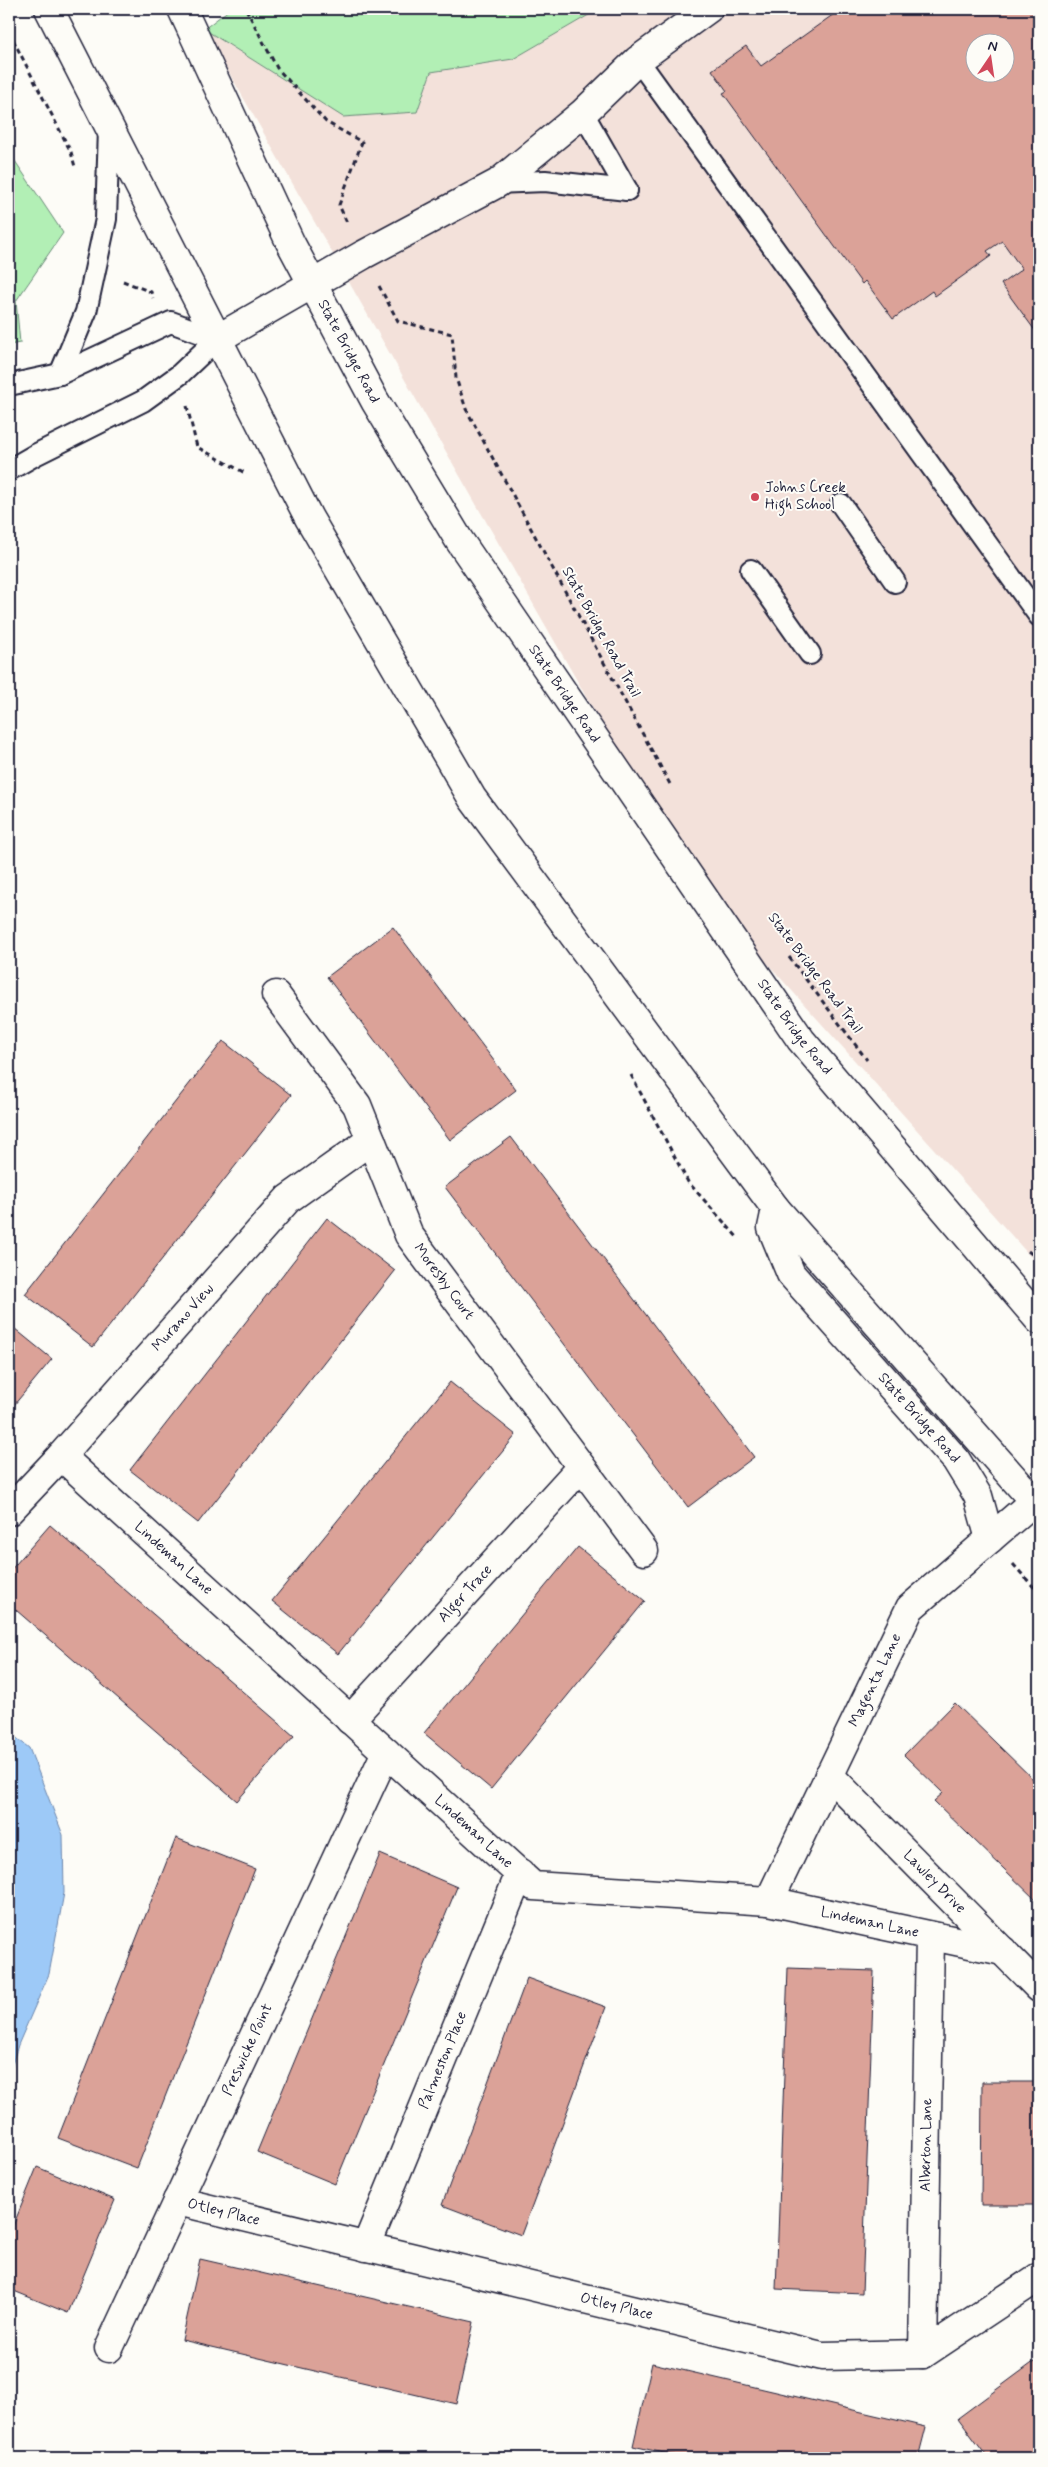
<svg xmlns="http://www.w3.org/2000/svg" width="1048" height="2467" font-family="Mynerve,sans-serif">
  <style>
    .built { fill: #f3e1da; fill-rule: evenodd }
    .green { fill: #b2efb5; stroke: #6a8878 }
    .water { fill: #9dc9f7; stroke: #6c86ac }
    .building { fill: #dba298; stroke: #22223b; fill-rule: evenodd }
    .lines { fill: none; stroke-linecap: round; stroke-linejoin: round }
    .service-casing { stroke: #22223b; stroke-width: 24 }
    .minor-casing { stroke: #22223b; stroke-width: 31 }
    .trunk-casing { stroke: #22223b; stroke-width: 31 }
    .path { stroke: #22223b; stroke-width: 3; stroke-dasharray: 5 4; stroke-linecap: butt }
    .service { stroke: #fdfcf7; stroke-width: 20 }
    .minor { stroke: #fdfcf7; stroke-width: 28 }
    .trunk { stroke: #fdfcf7; stroke-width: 28 }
    .poi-dot { fill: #d1495b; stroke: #fdfcf7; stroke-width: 2 }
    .labels { text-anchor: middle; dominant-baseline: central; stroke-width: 4; stroke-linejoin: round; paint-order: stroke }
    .street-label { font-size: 15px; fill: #22223b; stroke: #fdfcf7 }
    .poi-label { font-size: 15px; fill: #22223b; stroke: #fdfcf7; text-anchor: start }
  </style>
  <rect width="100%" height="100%" fill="#fdfcf7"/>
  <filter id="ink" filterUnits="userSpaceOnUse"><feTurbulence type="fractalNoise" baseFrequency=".02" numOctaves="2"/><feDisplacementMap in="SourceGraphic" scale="10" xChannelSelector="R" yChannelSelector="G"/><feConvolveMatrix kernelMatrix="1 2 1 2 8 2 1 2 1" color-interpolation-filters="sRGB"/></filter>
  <g filter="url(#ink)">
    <path class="built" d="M 599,9 L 1039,9 L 1039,1266 L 689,876 L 204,29 L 343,117 L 417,112 L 431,72 L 513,59 ZM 976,42 L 1006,42 L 1006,72 L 976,72 Z"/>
    <g class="green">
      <path d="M 230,9 L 599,9 L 513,59 L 431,72 L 417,112 L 343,117 L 204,29 Z"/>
      <path d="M 9,152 L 63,233 L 16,301 L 20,343 L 9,345 Z"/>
    </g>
    <path class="water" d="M 9,1732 L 29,1748 L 63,1835 L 64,1893 L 49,1974 L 18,2045 L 9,2075 Z"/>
    <g class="building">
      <path d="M 841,9 L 1039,9 L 1039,336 L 1001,284 L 1022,269 L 1002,241 L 987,251 L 991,256 L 935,296 L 932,291 L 893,319 L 865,281 L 862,284 L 723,93 L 727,91 L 712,70 L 746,46 L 761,66 ZM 976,42 L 1006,42 L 1006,72 L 976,72 Z"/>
      <path d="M 393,927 L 516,1090 L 450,1140 L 327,977 Z"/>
      <path d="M 223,1041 L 291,1095 L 93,1347 L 25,1294 Z"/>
      <path d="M 511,1137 L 754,1457 L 688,1507 L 445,1187 Z"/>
      <path d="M 327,1218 L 395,1271 L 198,1523 L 130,1470 Z"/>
      <path d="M 9,1324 L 52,1359 L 9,1411 Z"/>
      <path d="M 450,1382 L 516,1435 L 338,1654 L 272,1601 Z"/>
      <path d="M 50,1525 L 294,1736 L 237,1801 L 9,1604 L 9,1572 Z"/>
      <path d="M 578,1547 L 645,1601 L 491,1789 L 424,1733 Z"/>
      <path d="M 955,1703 L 1039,1785 L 1039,1903 L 934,1801 L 943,1793 L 904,1755 Z"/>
      <path d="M 176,1838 L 255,1869 L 137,2168 L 58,2138 Z"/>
      <path d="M 380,1854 L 457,1887 L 335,2184 L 257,2152 Z"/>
      <path d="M 788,1968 L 874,1971 L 862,2293 L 776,2289 Z"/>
      <path d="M 527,1978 L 606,2007 L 521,2235 L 442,2205 Z"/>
      <path d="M 982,2082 L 1039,2082 L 1039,2205 L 981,2205 Z"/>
      <path d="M 37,2167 L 115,2200 L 68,2313 L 9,2289 L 9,2236 Z"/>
      <path d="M 200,2259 L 474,2322 L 456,2404 L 182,2340 Z"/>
      <path d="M 1039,2358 L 1039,2458 L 988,2458 L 958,2418 Z"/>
      <path d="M 652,2363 L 926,2427 L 918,2458 L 686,2458 L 633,2446 Z"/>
    </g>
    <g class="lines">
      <defs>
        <g id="service">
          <path d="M 638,60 L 1039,616"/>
          <path d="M 583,113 L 627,190"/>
          <path d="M 498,183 L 545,181 L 627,190"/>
          <path d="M 60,374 L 86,312 L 106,219 L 109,129"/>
          <path d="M 9,385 L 60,374 L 171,322 L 217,339 L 179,375 L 143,401 L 35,455 L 9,470"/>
          <path d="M 841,504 L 895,582"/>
          <path d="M 751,570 L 810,654"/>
        </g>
        <g id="minor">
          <path d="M 217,339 L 363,255 L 498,183 L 583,113 L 638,60 L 708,9"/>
          <path id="s1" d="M 276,995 L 357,1105 L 409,1235 L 644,1551"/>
          <path id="s2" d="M 61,1456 L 533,1886 L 769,1901 L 1003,1951"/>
          <path id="s3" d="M 9,1511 L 61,1456 L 288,1199 L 371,1140"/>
          <path id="s4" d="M 350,1720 L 581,1467"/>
          <path id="s5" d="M 829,1775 L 1039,1988"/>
          <path id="s6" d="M 769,1901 L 910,1608 L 1034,1501"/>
          <path id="s7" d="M 177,2201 L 822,2356 L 923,2354 L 1039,2277"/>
          <path id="s8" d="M 366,2247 L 520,1873"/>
          <path id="s9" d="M 109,2348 L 386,1752"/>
          <path id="s10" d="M 923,2354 L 930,1936"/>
        </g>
        <g id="trunk">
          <path d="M 49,9 L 309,518 L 472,798 L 776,1209 L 1039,1507"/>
          <path id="s11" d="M 182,9 L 290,242 L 375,401 L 459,540 L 801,1040 L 1039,1320"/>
          <path id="s12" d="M 776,1209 L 772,1228 L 791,1274 L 956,1460 L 978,1496 L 990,1539"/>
        </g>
      </defs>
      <use href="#service" class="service-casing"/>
      <use href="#minor" class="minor-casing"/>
      <use href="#trunk" class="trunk-casing"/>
      <g class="path">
        <path d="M 246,9 L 277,68 L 326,122 L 362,142 L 339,205 L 348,225"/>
        <path d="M 9,32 L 71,152 L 75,167"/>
        <path d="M 123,281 L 151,292 L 153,298"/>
        <path d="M 379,286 L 398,321 L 452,334 L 456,378 L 466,409 L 671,786"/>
        <path d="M 187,406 L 197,447 L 247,474"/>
        <path d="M 789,957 L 867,1060"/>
        <path d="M 631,1075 L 688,1182 L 738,1238"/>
        <path d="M 1028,1251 L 1039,1260"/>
        <path d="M 1013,1564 L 1039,1593"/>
      </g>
      <use href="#service" class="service"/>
      <use href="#minor" class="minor"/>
      <use href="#trunk" class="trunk"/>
    </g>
  </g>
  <circle class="poi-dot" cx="755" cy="497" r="5"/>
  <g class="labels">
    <g class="street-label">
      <text stroke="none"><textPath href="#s11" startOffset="381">State Bridge Road</textPath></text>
      <text transform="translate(601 632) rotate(61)">State Bridge Road Trail</text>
      <text stroke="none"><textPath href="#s11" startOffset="786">State Bridge Road</textPath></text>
      <text transform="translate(815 973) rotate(53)">State Bridge Road Trail</text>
      <text stroke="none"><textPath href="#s11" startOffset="1191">State Bridge Road</textPath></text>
      <text stroke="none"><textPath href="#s1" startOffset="335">Moresby Court</textPath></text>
      <text stroke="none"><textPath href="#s3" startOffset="260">Murano View</textPath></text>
      <text stroke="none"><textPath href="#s12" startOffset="262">State Bridge Road</textPath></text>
      <text stroke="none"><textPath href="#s2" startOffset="152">Lindeman Lane</textPath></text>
      <text stroke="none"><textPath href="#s4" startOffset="171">Alger Trace</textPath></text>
      <text stroke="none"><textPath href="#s6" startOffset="245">Magenta Lane</textPath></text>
      <text stroke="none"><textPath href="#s2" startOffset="558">Lindeman Lane</textPath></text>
      <text stroke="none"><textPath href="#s5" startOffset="150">Lawley Drive</textPath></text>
      <text stroke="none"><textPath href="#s2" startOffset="978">Lindeman Lane</textPath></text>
      <text stroke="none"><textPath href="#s9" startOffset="329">Preswicke Point</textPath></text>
      <text stroke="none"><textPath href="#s8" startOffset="202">Palmeston Place</textPath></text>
      <text stroke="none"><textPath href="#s10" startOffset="209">Alberton Lane</textPath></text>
      <text stroke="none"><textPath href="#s7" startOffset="48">Otley Place</textPath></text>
      <text stroke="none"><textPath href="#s7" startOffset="452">Otley Place</textPath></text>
    </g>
    <g class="poi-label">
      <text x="765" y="488">Johns Creek<tspan x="765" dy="17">High School</tspan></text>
    </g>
  </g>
  <rect width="1048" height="2467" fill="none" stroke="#fdfcf7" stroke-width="30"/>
  <rect x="15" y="15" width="1018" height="2437" fill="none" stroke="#22223b" stroke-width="2" filter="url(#ink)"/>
  <g transform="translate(990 58) rotate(13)"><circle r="24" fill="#fdfcf7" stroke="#a5a5ac"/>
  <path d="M0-4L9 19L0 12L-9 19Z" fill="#d1495b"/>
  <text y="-8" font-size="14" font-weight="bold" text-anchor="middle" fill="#22223b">N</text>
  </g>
</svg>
